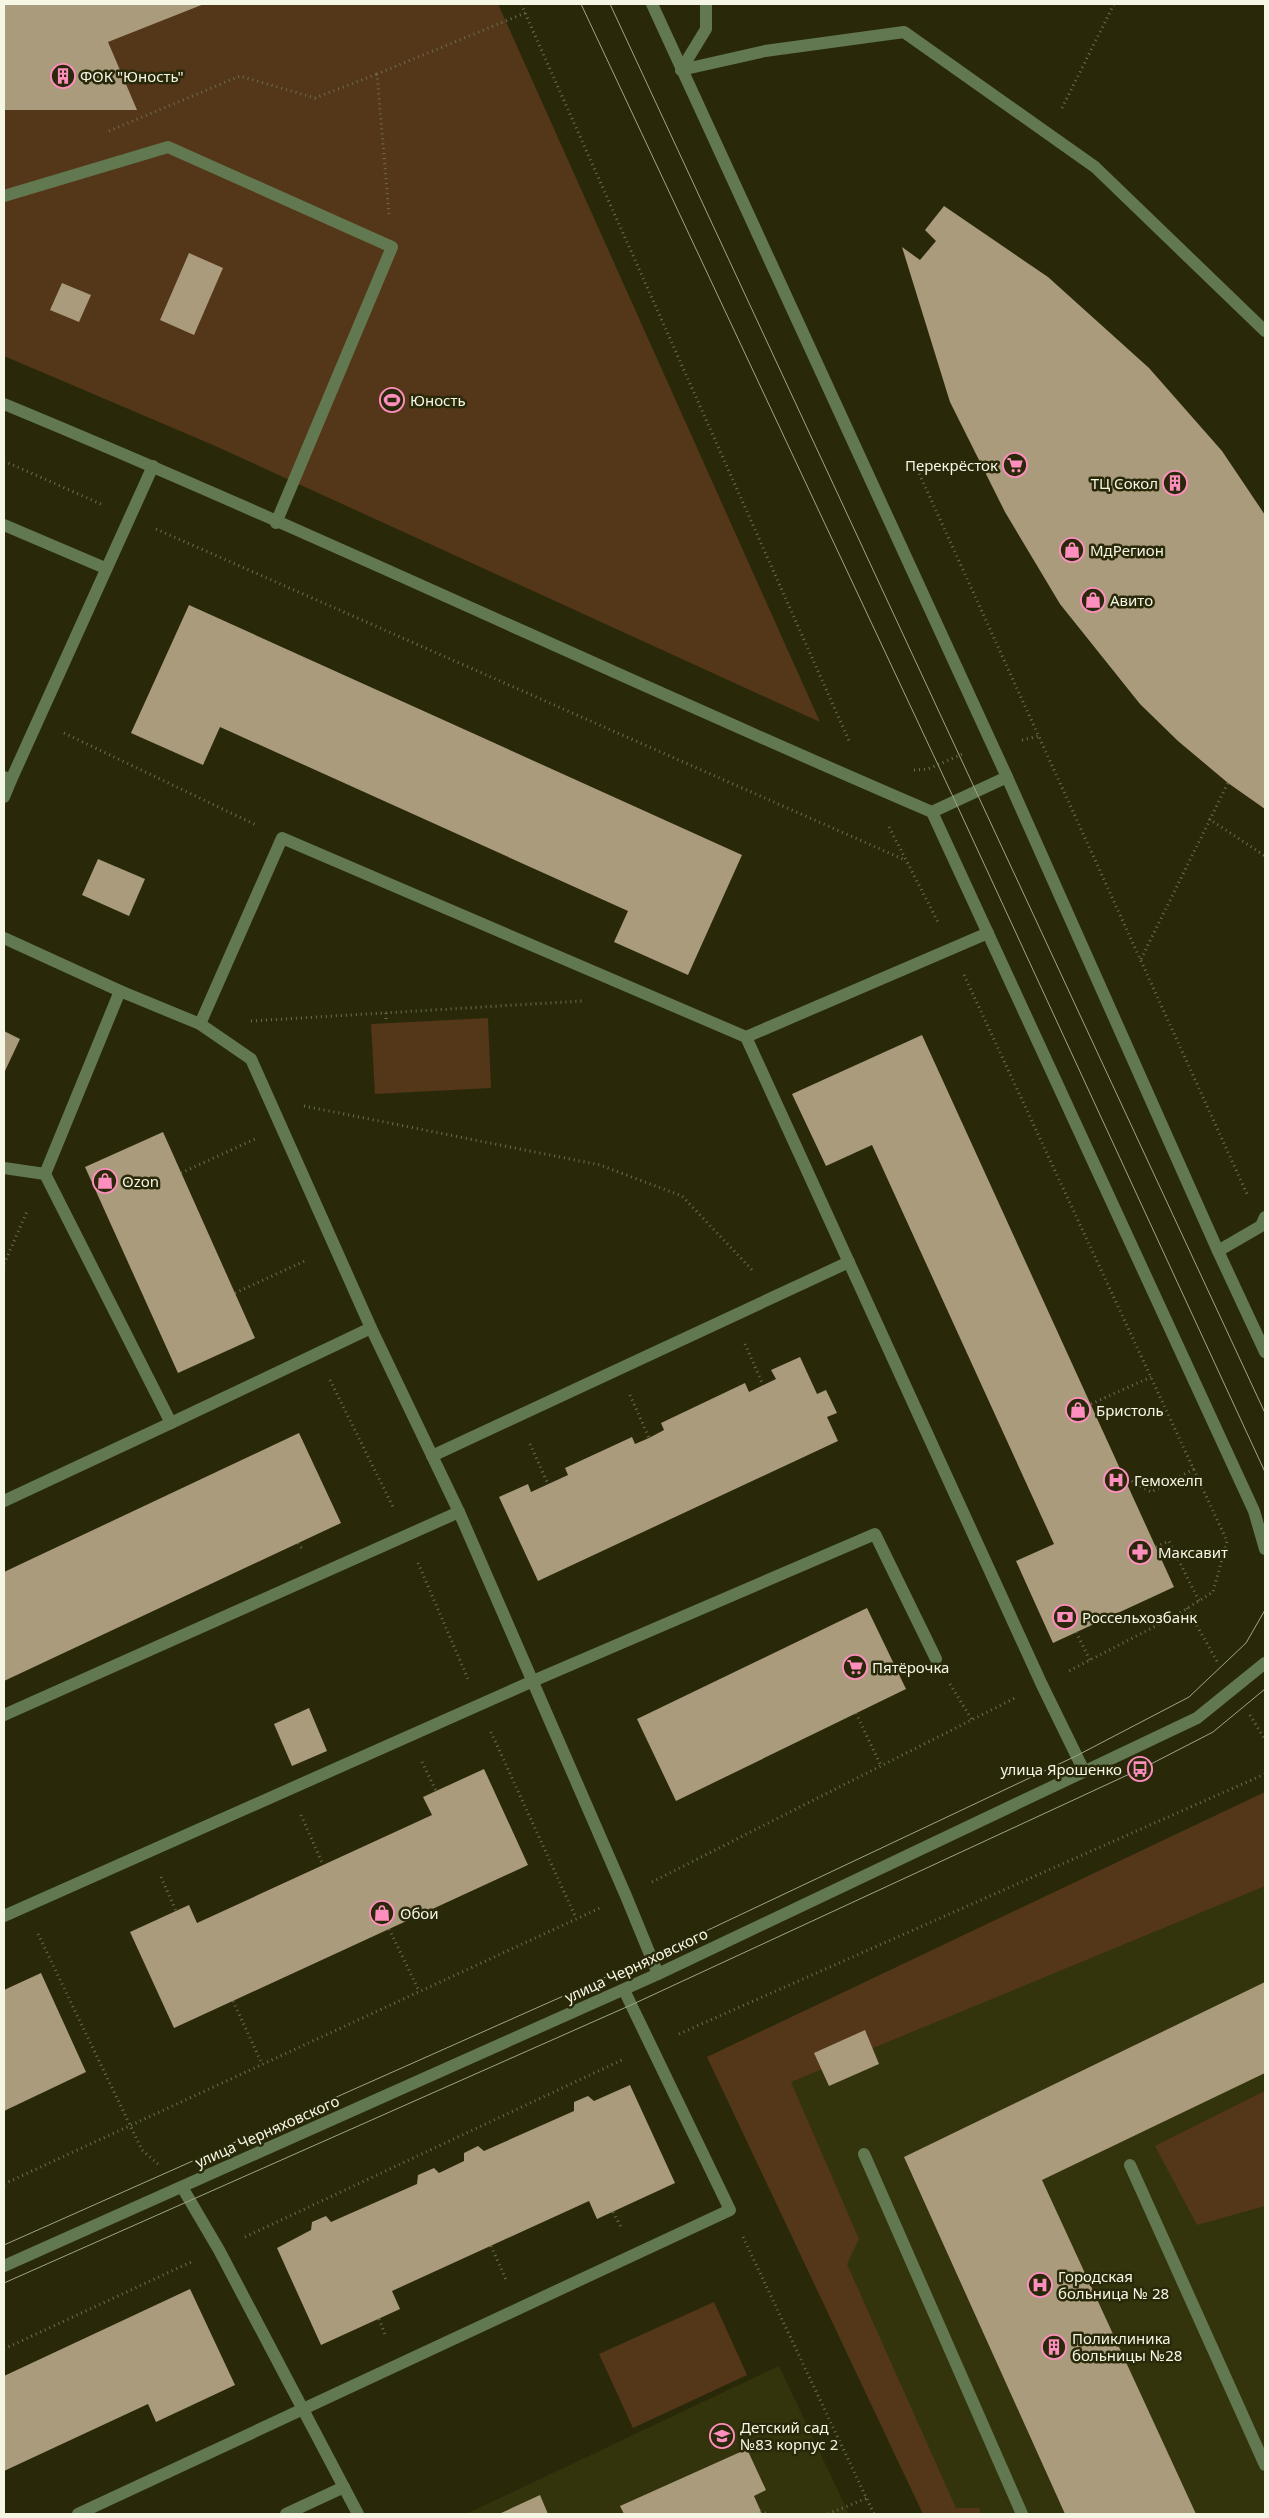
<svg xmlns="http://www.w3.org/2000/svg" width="1269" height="2518" font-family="'Noto Sans',sans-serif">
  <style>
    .built { fill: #33340c }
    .green { fill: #543618 }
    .building { fill: #a99b7b }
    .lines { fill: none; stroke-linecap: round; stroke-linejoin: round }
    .path { stroke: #6d6d52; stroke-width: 3; stroke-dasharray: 1 4; stroke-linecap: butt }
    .service { stroke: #617851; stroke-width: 12 }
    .minor { stroke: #617851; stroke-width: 12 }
    .tertiary { stroke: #617851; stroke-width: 12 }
    .tram { stroke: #a1a28a; stroke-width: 1 }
    .labels { text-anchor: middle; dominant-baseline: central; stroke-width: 5; stroke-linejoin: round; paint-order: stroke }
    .poi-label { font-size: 15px; fill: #f5f6e4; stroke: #29290a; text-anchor: start }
    .street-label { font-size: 15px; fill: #f5f6e4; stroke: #29290a }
  </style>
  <rect width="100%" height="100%" fill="#29290a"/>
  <g class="built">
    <path d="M 1265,1792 L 1265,2514 L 923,2514 L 707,2057 Z"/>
    <path d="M 779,2366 L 849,2514 L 466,2514 Z"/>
  </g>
  <g class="green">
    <path d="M 4,4 L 498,4 L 820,722 L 213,445 L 4,356 Z"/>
    <path d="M 488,1018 L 491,1088 L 375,1094 L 371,1024 Z"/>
    <path d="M 1265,1792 L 1265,1886 L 791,2082 L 859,2239 L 847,2264 L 956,2508 L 979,2508 L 981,2514 L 923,2514 L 707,2057 Z"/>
    <path d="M 1265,2091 L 1265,2206 L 1197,2225 L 1155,2146 Z"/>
    <path d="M 714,2302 L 747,2375 L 633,2428 L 599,2354 Z"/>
  </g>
  <g class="building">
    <path d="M 4,4 L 204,4 L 108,42 L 137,110 L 4,110 Z"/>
    <path d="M 944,206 L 1048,277 L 1149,368 L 1222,451 L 1265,515 L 1265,809 L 1228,783 L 1178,741 L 1140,704 L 1060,604 L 1005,512 L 950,402 L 902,247 L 920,260 L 936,241 L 925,230 Z"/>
    <path d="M 189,253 L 223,268 L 194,335 L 160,320 Z"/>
    <path d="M 62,283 L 91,295 L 79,322 L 50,310 Z"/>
    <path d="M 189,605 L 742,855 L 688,975 L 614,942 L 628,911 L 220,727 L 203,765 L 131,733 Z"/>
    <path d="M 98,859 L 145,879 L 129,916 L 82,895 Z"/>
    <path d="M 4,1031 L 20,1039 L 4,1073 Z"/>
    <path d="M 922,1035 L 1174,1587 L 1053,1643 L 1016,1561 L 1054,1544 L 872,1145 L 826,1166 L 792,1094 Z"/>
    <path d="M 163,1132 L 255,1338 L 178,1373 L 85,1167 Z"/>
    <path d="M 800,1357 L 817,1394 L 826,1390 L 837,1413 L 827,1417 L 838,1441 L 538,1581 L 499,1497 L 528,1484 L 531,1492 L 568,1475 L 565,1468 L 632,1437 L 635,1444 L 649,1438 L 664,1430 L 661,1423 L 745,1383 L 749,1392 L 776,1379 L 771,1370 Z"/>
    <path d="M 299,1433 L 341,1523 L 4,1681 L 4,1572 Z"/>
    <path d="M 867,1608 L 906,1689 L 676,1801 L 637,1719 Z"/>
    <path d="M 309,1708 L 327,1751 L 292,1766 L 274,1724 Z"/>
    <path d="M 484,1769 L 528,1865 L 174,2028 L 130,1932 L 189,1905 L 197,1923 L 432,1815 L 423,1797 Z"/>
    <path d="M 41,1973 L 86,2072 L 4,2111 L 4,1990 Z"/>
    <path d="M 1265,1982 L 1265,2073 L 1042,2180 L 1196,2514 L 1065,2514 L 904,2157 Z"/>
    <path d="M 865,2030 L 879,2064 L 829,2086 L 814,2053 Z"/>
    <path d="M 630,2085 L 675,2183 L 597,2219 L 589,2201 L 392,2291 L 400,2309 L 321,2345 L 277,2248 L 311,2230 L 312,2222 L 326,2216 L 331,2222 L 417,2184 L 418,2175 L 434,2168 L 439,2173 L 464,2161 L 464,2153 L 478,2146 L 484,2151 L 574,2111 L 574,2102 L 588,2096 L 594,2101 Z"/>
    <path d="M 190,2289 L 235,2385 L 156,2422 L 148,2404 L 4,2471 L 4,2376 Z"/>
    <path d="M 747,2449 L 766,2490 L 754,2496 L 762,2514 L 624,2514 L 620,2506 Z"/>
    <path d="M 540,2495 L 548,2514 L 499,2514 Z"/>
  </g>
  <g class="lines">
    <g class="path">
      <path d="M 521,4 L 850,743"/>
      <path d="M 1062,108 L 1114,4"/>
      <path d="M 109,131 L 240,76 L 315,98 L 377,74"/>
      <path d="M 389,214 L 377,74 L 525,13"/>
      <path d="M 913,460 L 1247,1194"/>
      <path d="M 4,461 L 103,505"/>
      <path d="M 156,529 L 905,860"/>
      <path d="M 64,733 L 256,825"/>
      <path d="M 1022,740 L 1039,736"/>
      <path d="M 914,770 L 928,769 L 965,753"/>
      <path d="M 1209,819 L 1265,856"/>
      <path d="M 889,827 L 938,922"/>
      <path d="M 1141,959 L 1228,783"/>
      <path d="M 964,975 L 1227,1541 L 1213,1592 L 1175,1616 L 1067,1672"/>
      <path d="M 386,1013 L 386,1023"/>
      <path d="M 251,1021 L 582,1001"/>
      <path d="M 304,1106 L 600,1165 L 682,1196 L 754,1272"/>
      <path d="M 181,1173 L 255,1139"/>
      <path d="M 4,1264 L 28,1209"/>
      <path d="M 235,1293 L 307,1260"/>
      <path d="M 745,1344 L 763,1385"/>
      <path d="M 330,1380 L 394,1509"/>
      <path d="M 630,1395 L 649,1438"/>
      <path d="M 1091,1404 L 1151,1377"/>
      <path d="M 530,1444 L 548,1484"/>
      <path d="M 1123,1476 L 1151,1492 L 1194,1469"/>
      <path d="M 298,1543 L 302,1549"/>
      <path d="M 1156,1547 L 1169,1541 L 1199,1601"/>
      <path d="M 418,1563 L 468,1679"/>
      <path d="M 1187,1608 L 1218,1663"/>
      <path d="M 1076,1632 L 1090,1660"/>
      <path d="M 950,1684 L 972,1720"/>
      <path d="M 856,1713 L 881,1766"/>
      <path d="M 1250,1715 L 1265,1740"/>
      <path d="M 491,1732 L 576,1918"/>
      <path d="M 422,1762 L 436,1791"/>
      <path d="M 301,1815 L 323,1865"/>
      <path d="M 161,1877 L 176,1911"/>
      <path d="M 652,1882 L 1015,1698"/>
      <path d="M 389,1929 L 419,1991"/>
      <path d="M 38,1934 L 142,2150 L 158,2164"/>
      <path d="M 233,2001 L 262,2064"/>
      <path d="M 679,2034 L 1265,1774"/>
      <path d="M 4,2184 L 600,1908"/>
      <path d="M 613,2212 L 621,2227"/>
      <path d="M 245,2237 L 624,2059"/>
      <path d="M 743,2237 L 874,2514"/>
      <path d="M 491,2246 L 507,2282"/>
      <path d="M 379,2319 L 386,2337"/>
      <path d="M 4,2349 L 191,2262"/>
      <path d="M 760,2511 L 767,2514"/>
      <path d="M 828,2514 L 867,2498"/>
    </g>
    <g class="service">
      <path d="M 681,70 L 765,51 L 904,32 L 1095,167 L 1265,331"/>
      <path d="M 681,70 L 706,29 L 706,4"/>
      <path d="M 4,196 L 168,147 L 392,247 L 276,523"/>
      <path d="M 4,525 L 105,568"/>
      <path d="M 4,777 L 11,780 L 153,466"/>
      <path d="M 4,797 L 11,780"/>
      <path d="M 4,938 L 120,991 L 200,1024 L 282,838 L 746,1037 L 1042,1685 L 1084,1771"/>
      <path d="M 200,1024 L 251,1059 L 371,1328 L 459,1512 L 626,1896 L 658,1974"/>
      <path d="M 746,1037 L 988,933"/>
      <path d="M 4,1168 L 45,1174 L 120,991"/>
      <path d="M 45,1174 L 171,1423 L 371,1328"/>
      <path d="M 1218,1251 L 1261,1226 L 1265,1217"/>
      <path d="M 432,1456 L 849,1262"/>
      <path d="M 4,1501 L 171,1423"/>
      <path d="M 4,1715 L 459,1512"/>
      <path d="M 4,1916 L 533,1681 L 875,1534 L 936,1659"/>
      <path d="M 864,2154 L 1022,2514"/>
      <path d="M 1130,2165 L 1265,2465"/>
      <path d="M 182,2187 L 219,2250 L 358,2514"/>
      <path d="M 78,2514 L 730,2210 L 624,1990"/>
      <path d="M 286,2514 L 344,2487"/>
    </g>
    <g class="minor">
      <path d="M 4,404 C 316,533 621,679 932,812 L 1254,1511 L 1265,1549"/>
      <path d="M 932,812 L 1007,777"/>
      <path d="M 4,2266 L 658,1974 L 1197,1718 L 1265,1663"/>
    </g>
    <path class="tertiary" d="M 652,4 L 1007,777 L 1218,1251 L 1265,1352"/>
    <g class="tram">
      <path d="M 581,4 L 955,801 L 1265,1472"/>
      <path d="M 610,4 L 1265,1413"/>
      <path d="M 4,2245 L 651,1957 L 1076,1756 L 1189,1697 L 1246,1643 L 1265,1610"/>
      <path d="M 4,2283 L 631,2005 L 1149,1765 L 1213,1732 L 1265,1689"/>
    </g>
  </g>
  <defs>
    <symbol id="building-ring" viewBox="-11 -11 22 22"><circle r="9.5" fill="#29290a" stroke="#fe8ebd" stroke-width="1.5"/><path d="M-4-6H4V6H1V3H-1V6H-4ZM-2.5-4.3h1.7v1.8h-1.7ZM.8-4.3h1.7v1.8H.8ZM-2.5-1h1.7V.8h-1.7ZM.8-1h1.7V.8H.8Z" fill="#fe8ebd"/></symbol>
    <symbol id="stadium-ring" viewBox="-11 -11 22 22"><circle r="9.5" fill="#29290a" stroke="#fe8ebd" stroke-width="1.5"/><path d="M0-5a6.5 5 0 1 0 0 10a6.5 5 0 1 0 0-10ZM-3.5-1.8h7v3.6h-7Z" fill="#fe8ebd"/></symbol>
    <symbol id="supermarket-ring" viewBox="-11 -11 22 22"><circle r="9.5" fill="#29290a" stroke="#fe8ebd" stroke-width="1.5"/><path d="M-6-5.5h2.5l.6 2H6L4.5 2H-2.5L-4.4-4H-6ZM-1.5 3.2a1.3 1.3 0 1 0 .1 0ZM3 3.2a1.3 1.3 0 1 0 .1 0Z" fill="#fe8ebd"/></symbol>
    <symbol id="shop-ring" viewBox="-11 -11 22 22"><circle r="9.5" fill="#29290a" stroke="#fe8ebd" stroke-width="1.5"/><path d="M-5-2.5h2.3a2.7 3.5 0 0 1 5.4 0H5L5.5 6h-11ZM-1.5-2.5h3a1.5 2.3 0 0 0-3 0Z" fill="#fe8ebd"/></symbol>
    <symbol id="hospital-ring" viewBox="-11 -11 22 22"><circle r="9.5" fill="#29290a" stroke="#fe8ebd" stroke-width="1.5"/><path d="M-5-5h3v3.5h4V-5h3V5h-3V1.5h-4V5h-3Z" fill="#fe8ebd"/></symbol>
    <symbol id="pharmacy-ring" viewBox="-11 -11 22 22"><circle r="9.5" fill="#29290a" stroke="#fe8ebd" stroke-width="1.5"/><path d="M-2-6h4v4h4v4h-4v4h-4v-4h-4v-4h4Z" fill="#fe8ebd"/></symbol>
    <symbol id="bank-ring" viewBox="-11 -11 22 22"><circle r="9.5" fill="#29290a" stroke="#fe8ebd" stroke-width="1.5"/><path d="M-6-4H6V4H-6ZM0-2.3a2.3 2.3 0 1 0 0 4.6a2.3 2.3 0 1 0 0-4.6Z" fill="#fe8ebd"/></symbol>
    <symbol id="bus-ring" viewBox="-11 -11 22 22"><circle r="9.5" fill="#29290a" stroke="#fe8ebd" stroke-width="1.5"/><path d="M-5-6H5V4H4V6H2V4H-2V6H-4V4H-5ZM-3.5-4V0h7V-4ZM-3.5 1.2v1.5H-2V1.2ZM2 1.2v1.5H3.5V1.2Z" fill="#fe8ebd"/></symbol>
    <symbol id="school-ring" viewBox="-11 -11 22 22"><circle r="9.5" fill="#29290a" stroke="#fe8ebd" stroke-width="1.5"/><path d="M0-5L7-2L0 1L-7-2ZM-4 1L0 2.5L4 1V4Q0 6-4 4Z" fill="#fe8ebd"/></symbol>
  </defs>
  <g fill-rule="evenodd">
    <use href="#building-ring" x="49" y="62" width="28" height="28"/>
    <use href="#stadium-ring" x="378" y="386" width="28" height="28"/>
    <use href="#supermarket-ring" x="1001" y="451" width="28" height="28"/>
    <use href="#building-ring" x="1161" y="469" width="28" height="28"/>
    <use href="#shop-ring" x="1058" y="536" width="28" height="28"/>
    <use href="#shop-ring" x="1079" y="586" width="28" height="28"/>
    <use href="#shop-ring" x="91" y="1167" width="28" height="28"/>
    <use href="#shop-ring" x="1064" y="1396" width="28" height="28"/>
    <use href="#hospital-ring" x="1102" y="1466" width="28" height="28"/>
    <use href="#pharmacy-ring" x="1126" y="1538" width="28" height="28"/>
    <use href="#bank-ring" x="1051" y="1603" width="28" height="28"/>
    <use href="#supermarket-ring" x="841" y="1653" width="28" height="28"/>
    <use href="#bus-ring" x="1126" y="1755" width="28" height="28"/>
    <use href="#shop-ring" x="368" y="1899" width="28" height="28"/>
    <use href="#hospital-ring" x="1026" y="2271" width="28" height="28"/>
    <use href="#building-ring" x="1040" y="2333" width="28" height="28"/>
    <use href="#school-ring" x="708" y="2422" width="28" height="28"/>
  </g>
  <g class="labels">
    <g class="poi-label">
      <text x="80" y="76">ФОК "Юность"</text>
      <text x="410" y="400">Юность</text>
      <text x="998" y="465" text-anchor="end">Перекрёсток</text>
      <text x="1158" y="483" text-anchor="end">ТЦ Сокол</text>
      <text x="1090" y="550">МдРегион</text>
      <text x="1110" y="600">Авито</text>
      <text x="122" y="1181">Ozon</text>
      <text x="1096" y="1410">Бристоль</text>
      <text x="1134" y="1480">Гемохелп</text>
      <text x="1158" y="1552">Максавит</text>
      <text x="1082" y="1617">Россельхозбанк</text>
      <text x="872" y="1667">Пятёрочка</text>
      <text x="1122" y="1769" text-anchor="end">улица Ярошенко</text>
      <text x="400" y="1913">Обои</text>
      <text x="1058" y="2276">Городская<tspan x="1058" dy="17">больница № 28</tspan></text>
      <text x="1072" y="2338">Поликлиника<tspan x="1072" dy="17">больницы №28</tspan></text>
      <text x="740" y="2427">Детский сад<tspan x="740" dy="17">№83 корпус 2</tspan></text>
    </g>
    <g class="street-label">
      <text transform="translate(636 1965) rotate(-25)">улица Черняховского</text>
      <text transform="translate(267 2131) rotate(-24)">улица Черняховского</text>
    </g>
  </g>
  <rect width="1269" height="2518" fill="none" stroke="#f5f6e4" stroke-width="10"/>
</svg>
